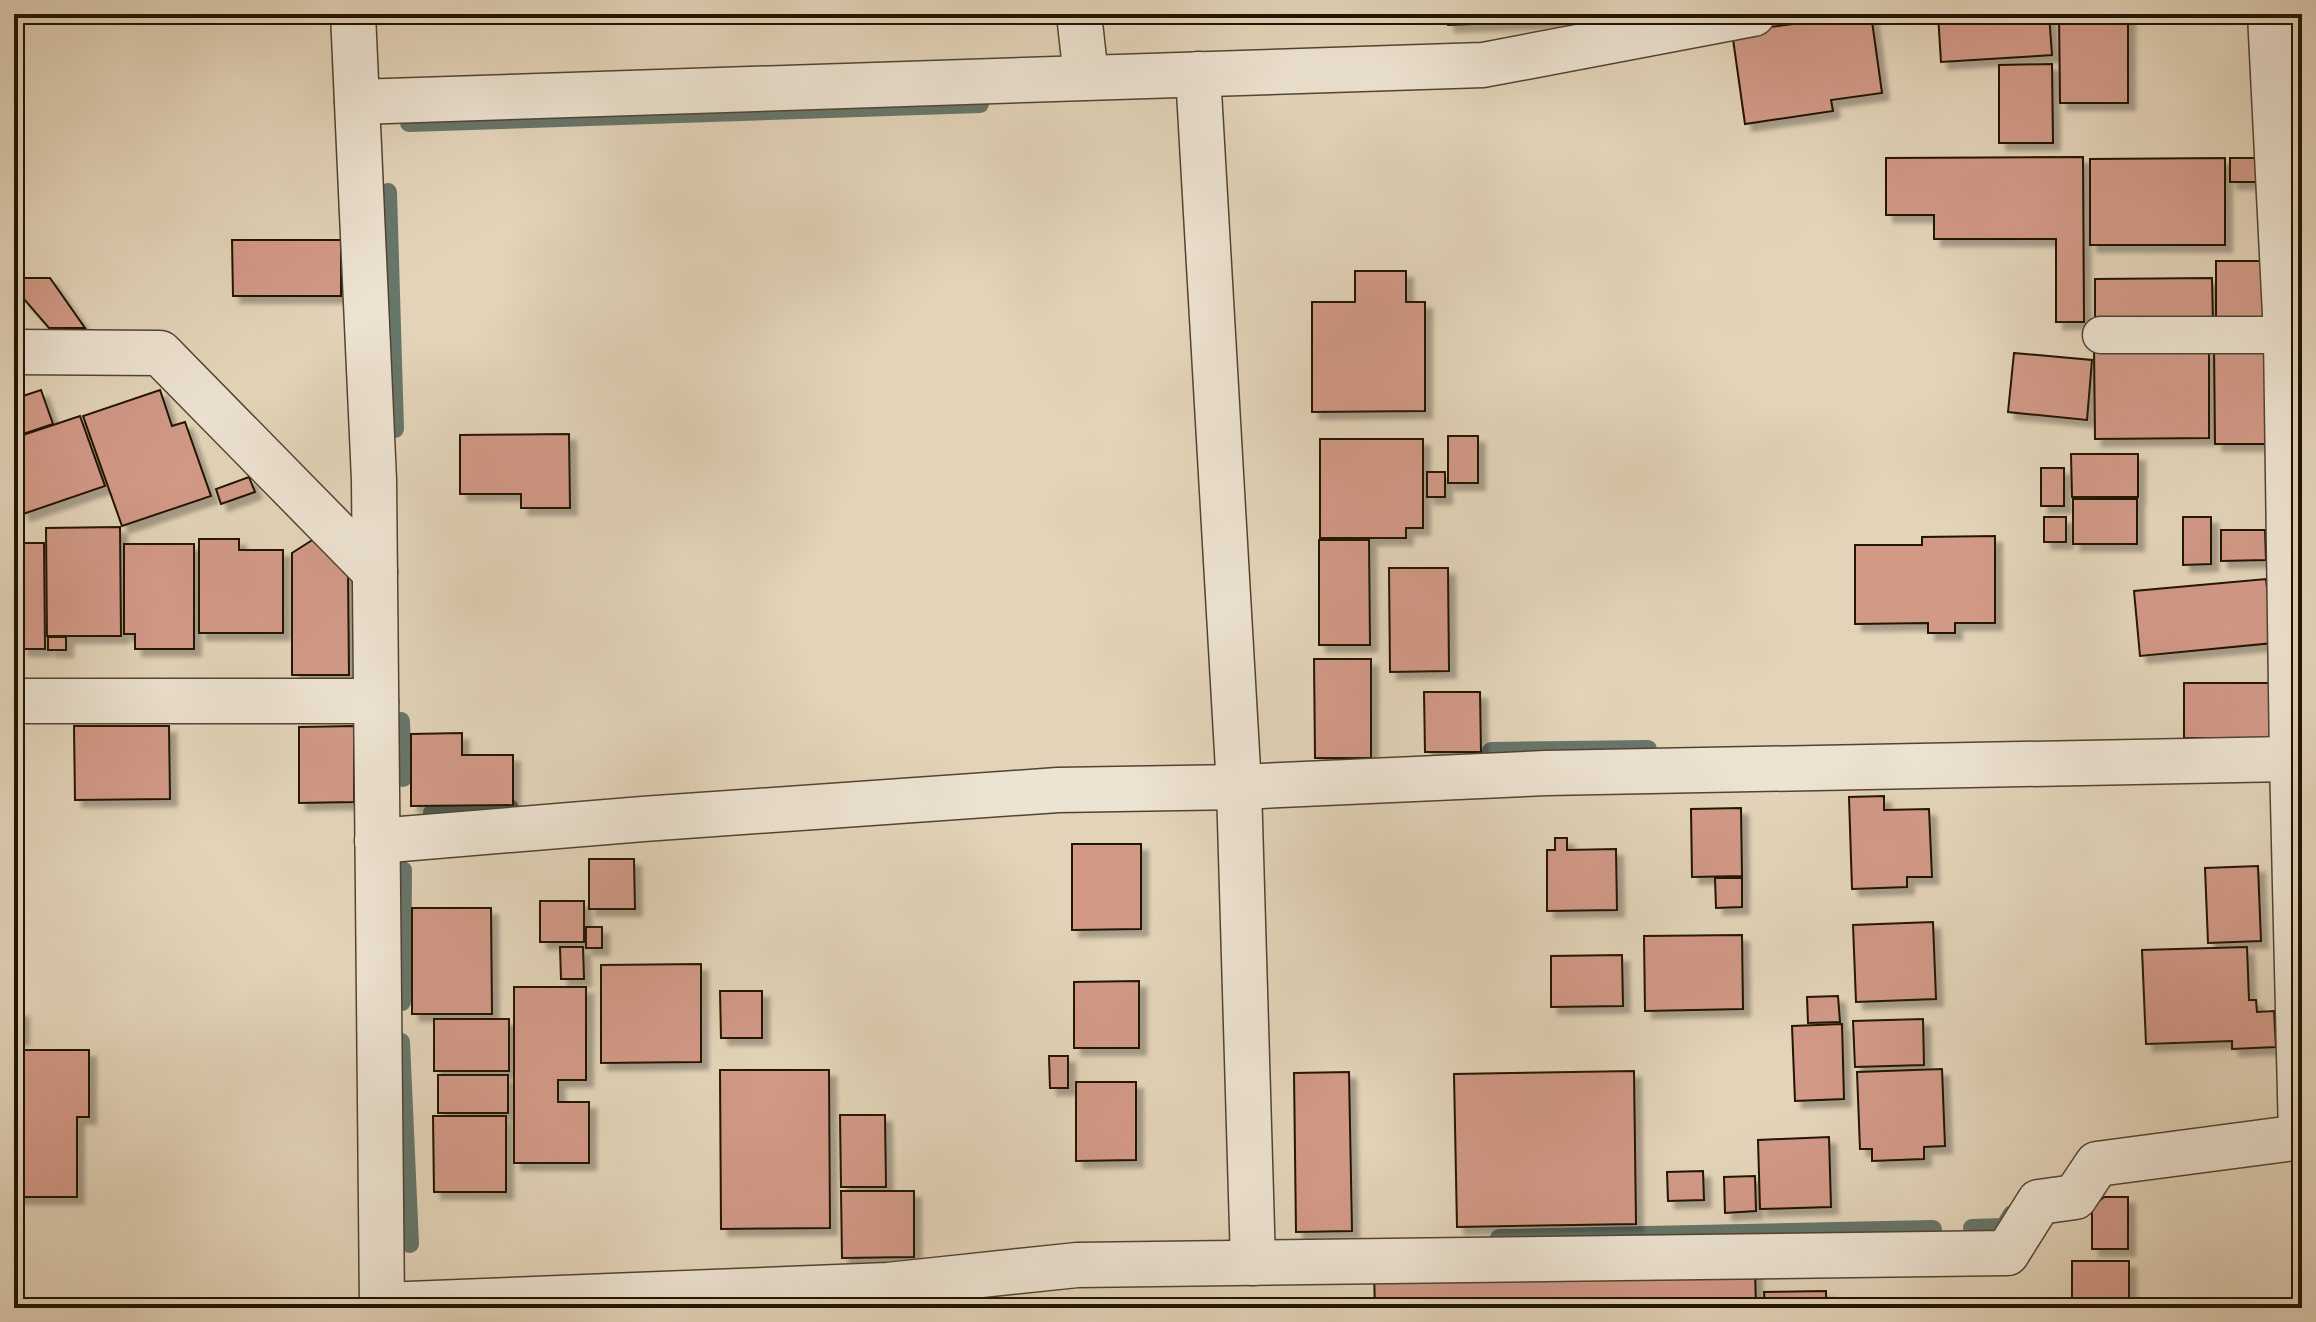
<svg xmlns="http://www.w3.org/2000/svg" width="2316" height="1322" font-family="Alegreya,serif">
  <style>
    .lines { fill: none; stroke-linecap: round; stroke-linejoin: round }
    .stream { stroke: #67766b; stroke-width: 18 }
    .building { fill: #d29987; stroke: #211403; stroke-width: 2; filter: url(#shadow) }
    .service-casing { stroke: #524430; stroke-width: 39 }
    .minor-casing { stroke: #524430; stroke-width: 47 }
    .service { stroke: #ede3d2; stroke-width: 36 }
    .minor { stroke: #ede3d2; stroke-width: 44 }
  </style>
  <defs>
    <filter id="shadow"><feDropShadow dx="7" dy="7" stdDeviation="2" flood-color="#0004"/></filter>
  </defs>
  <rect width="100%" height="100%" fill="#e3d4b9"/>
  <filter id="stains"><feTurbulence type="fractalNoise" baseFrequency=".0025" numOctaves="4"/><feColorMatrix values="0 0 0 0 .2 0 0 0 0 .09 0 0 0 0 .02 0 0 0 .5 -.17"/></filter>
  <radialGradient id="worn" r=".72"><stop offset=".6" stop-color="#630" stop-opacity="0"/><stop offset="1" stop-color="#630" stop-opacity=".3"/></radialGradient>
  <g class="lines">
    <g class="stream">
      <path d="M 409,123 L 980,104"/>
      <path d="M 388,192 L 395,429"/>
      <path d="M 401,721 L 403,778"/>
      <path d="M 1491,751 L 1648,749"/>
      <path d="M 432,813 L 510,808"/>
      <path d="M 402,1002 L 403,870"/>
      <path d="M 401,1042 L 410,1244"/>
      <path d="M 1972,1228 L 2004,1227 L 2012,1214"/>
      <path d="M 1499,1238 L 1933,1229"/>
    </g>
  </g>
  <g class="building">
    <path d="M 1447,14 L 1603,14 L 1603,19 L 1448,25 Z"/>
    <path d="M 1871,14 L 1882,93 L 1831,100 L 1833,111 L 1745,124 L 1732,32 Z"/>
    <path d="M 1938,14 L 2049,14 L 2052,55 L 1941,62 Z"/>
    <path d="M 2059,14 L 2128,14 L 2128,103 L 2060,103 Z"/>
    <path d="M 2291,22 L 2302,22 L 2302,117 L 2292,117 Z"/>
    <path d="M 2052,64 L 2053,143 L 1999,143 L 1999,65 Z"/>
    <path d="M 2083,157 L 2084,322 L 2056,322 L 2056,239 L 1934,239 L 1934,215 L 1886,215 L 1886,158 Z"/>
    <path d="M 2225,158 L 2225,245 L 2090,245 L 2090,159 Z"/>
    <rect x="2230" y="158" width="28" height="24"/>
    <path d="M 232,240 L 341,240 L 341,296 L 233,296 Z"/>
    <rect x="2216" y="261" width="51" height="61"/>
    <path d="M 1355,271 L 1406,271 L 1406,302 L 1425,302 L 1425,411 L 1312,412 L 1312,302 L 1355,302 Z"/>
    <path d="M 23,278 L 50,278 L 85,328 L 49,328 L 23,298 Z"/>
    <path d="M 2212,278 L 2213,323 L 2095,323 L 2095,279 Z"/>
    <path d="M 2214,347 L 2271,347 L 2271,444 L 2215,444 Z"/>
    <path d="M 2094,348 L 2209,348 L 2209,438 L 2095,439 Z"/>
    <path d="M 2014,353 L 2092,360 L 2087,420 L 2008,412 Z"/>
    <path d="M 41,390 L 53,424 L 14,437 L 14,399 Z"/>
    <path d="M 160,390 L 172,426 L 185,422 L 211,496 L 122,526 L 83,416 Z"/>
    <path d="M 80,416 L 105,486 L 23,514 L 14,488 L 14,438 Z"/>
    <path d="M 569,434 L 570,508 L 521,508 L 521,494 L 460,494 L 460,435 Z"/>
    <rect x="1448" y="436" width="30" height="47"/>
    <path d="M 1320,439 L 1423,439 L 1423,528 L 1406,528 L 1406,538 L 1320,538 Z"/>
    <path d="M 2071,454 L 2138,454 L 2138,497 L 2072,497 Z"/>
    <rect x="2041" y="468" width="23" height="38"/>
    <rect x="1427" y="472" width="18" height="25"/>
    <path d="M 249,477 L 255,492 L 221,504 L 216,489 Z"/>
    <rect x="2073" y="499" width="64" height="45"/>
    <rect x="2044" y="517" width="22" height="25"/>
    <path d="M 2183,517 L 2211,517 L 2211,564 L 2183,565 Z"/>
    <path d="M 120,527 L 121,636 L 47,636 L 46,528 Z"/>
    <path d="M 2221,530 L 2265,530 L 2266,560 L 2221,561 Z"/>
    <path d="M 1995,536 L 1995,623 L 1955,623 L 1955,633 L 1928,633 L 1928,623 L 1855,624 L 1855,545 L 1922,545 L 1922,537 Z"/>
    <path d="M 199,539 L 239,539 L 239,550 L 283,550 L 283,633 L 199,633 Z"/>
    <path d="M 314,539 L 348,573 L 349,675 L 292,675 L 292,553 Z"/>
    <path d="M 1319,540 L 1369,540 L 1370,645 L 1319,645 Z"/>
    <path d="M 14,543 L 44,543 L 45,649 L 21,649 L 21,632 L 14,632 Z"/>
    <path d="M 124,544 L 194,544 L 194,649 L 135,649 L 135,634 L 124,634 Z"/>
    <path d="M 1389,568 L 1448,568 L 1449,671 L 1390,672 Z"/>
    <path d="M 2266,579 L 2273,643 L 2140,656 L 2134,591 Z"/>
    <rect x="48" y="637" width="18" height="13"/>
    <path d="M 1314,659 L 1371,659 L 1371,758 L 1315,758 Z"/>
    <rect x="2184" y="683" width="86" height="55"/>
    <path d="M 1424,692 L 1480,692 L 1481,752 L 1425,752 Z"/>
    <path d="M 74,726 L 169,726 L 170,799 L 75,800 Z"/>
    <path d="M 354,726 L 354,802 L 299,803 L 299,727 Z"/>
    <path d="M 462,733 L 462,755 L 513,755 L 513,805 L 411,806 L 411,734 Z"/>
    <path d="M 1884,796 L 1884,810 L 1929,809 L 1932,877 L 1907,877 L 1907,887 L 1852,889 L 1849,797 Z"/>
    <path d="M 1741,808 L 1742,876 L 1692,877 L 1691,809 Z"/>
    <path d="M 1555,838 L 1567,838 L 1567,850 L 1616,849 L 1617,910 L 1547,911 L 1547,850 L 1555,850 Z"/>
    <path d="M 1072,844 L 1141,844 L 1141,929 L 1072,930 Z"/>
    <path d="M 589,859 L 634,859 L 635,909 L 589,909 Z"/>
    <path d="M 2258,866 L 2261,941 L 2208,943 L 2205,868 Z"/>
    <path d="M 1715,878 L 1742,878 L 1742,907 L 1716,908 Z"/>
    <rect x="540" y="901" width="44" height="41"/>
    <path d="M 412,908 L 491,908 L 492,1014 L 412,1014 Z"/>
    <path d="M 1933,922 L 1936,999 L 1856,1002 L 1853,925 Z"/>
    <rect x="586" y="927" width="16" height="21"/>
    <path d="M 1742,935 L 1743,1009 L 1645,1011 L 1644,936 Z"/>
    <path d="M 560,947 L 583,947 L 584,979 L 561,979 Z"/>
    <path d="M 2247,947 L 2249,1000 L 2256,1000 L 2257,1012 L 2274,1011 L 2276,1047 L 2232,1049 L 2232,1041 L 2146,1044 L 2142,950 Z"/>
    <path d="M 1622,955 L 1623,1006 L 1551,1007 L 1551,956 Z"/>
    <path d="M 701,964 L 701,1062 L 601,1063 L 601,965 Z"/>
    <path d="M 1139,981 L 1139,1048 L 1074,1048 L 1074,982 Z"/>
    <path d="M 514,987 L 586,987 L 586,1080 L 558,1080 L 558,1102 L 589,1102 L 589,1163 L 514,1163 Z"/>
    <path d="M 720,991 L 762,991 L 762,1038 L 721,1038 Z"/>
    <path d="M 1838,996 L 1840,1022 L 1808,1023 L 1807,997 Z"/>
    <rect x="14" y="1010" width="8" height="28"/>
    <rect x="434" y="1019" width="75" height="52"/>
    <path d="M 1923,1019 L 1924,1065 L 1855,1067 L 1853,1021 Z"/>
    <path d="M 1842,1024 L 1844,1099 L 1795,1101 L 1792,1026 Z"/>
    <path d="M 14,1050 L 89,1050 L 89,1117 L 77,1117 L 77,1197 L 14,1197 Z"/>
    <path d="M 1049,1056 L 1068,1056 L 1068,1088 L 1050,1088 Z"/>
    <path d="M 1942,1069 L 1945,1146 L 1924,1147 L 1924,1159 L 1872,1161 L 1872,1149 L 1860,1149 L 1857,1072 Z"/>
    <path d="M 720,1070 L 829,1070 L 830,1228 L 721,1229 Z"/>
    <path d="M 1634,1071 L 1636,1224 L 1457,1227 L 1454,1074 Z"/>
    <path d="M 1349,1072 L 1352,1231 L 1296,1232 L 1294,1073 Z"/>
    <rect x="438" y="1075" width="70" height="38"/>
    <path d="M 1076,1082 L 1136,1082 L 1136,1160 L 1076,1161 Z"/>
    <path d="M 840,1115 L 885,1115 L 886,1187 L 841,1187 Z"/>
    <path d="M 433,1116 L 506,1116 L 506,1192 L 434,1192 Z"/>
    <path d="M 1829,1137 L 1831,1207 L 1760,1209 L 1758,1140 Z"/>
    <path d="M 1703,1171 L 1704,1200 L 1668,1201 L 1667,1172 Z"/>
    <path d="M 1755,1176 L 1756,1211 L 1725,1213 L 1724,1177 Z"/>
    <path d="M 841,1191 L 914,1191 L 914,1257 L 842,1258 Z"/>
    <path d="M 2104,1197 L 2128,1197 L 2128,1249 L 2092,1249 L 2092,1207 Z"/>
    <rect x="2072" y="1261" width="57" height="47"/>
    <path d="M 1755,1269 L 1756,1308 L 1375,1308 L 1374,1274 Z"/>
    <path d="M 1826,1291 L 1826,1301 L 1861,1300 L 1861,1308 L 1765,1308 L 1764,1292 Z"/>
    <rect x="926" y="1302" width="36" height="6"/>
  </g>
  <g class="lines">
    <defs>
      <path id="service" d="M 2101,335 L 2286,335"/>
      <g id="minor">
        <path d="M 353,14 L 374,480 L 382,1308"/>
        <path d="M 1079,14 L 1086,77"/>
        <path d="M 1198,74 L 1239,787 L 1253,1263"/>
        <path d="M 357,102 L 1483,65 L 1753,14"/>
        <path d="M 14,352 L 160,353 L 375,572"/>
        <path d="M 14,701 L 376,701"/>
        <path d="M 377,841 L 643,819 L 1058,790 L 1239,787 L 1546,773 L 2292,759"/>
        <path d="M 382,1305 L 888,1285 L 1077,1265 L 2007,1253 L 2039,1202 L 2075,1197 L 2097,1164 L 2301,1137 L 2292,759 L 2286,335 L 2270,14"/>
      </g>
    </defs>
    <use href="#service" class="service-casing"/>
    <use href="#minor" class="minor-casing"/>
    <use href="#service" class="service"/>
    <use href="#minor" class="minor"/>
  </g>
  <rect width="2316" height="1322" fill="none" stroke="#e3d4b9" stroke-width="48"/>
  <rect x="16" y="16" width="2284" height="1290" fill="none" stroke="#211403" stroke-width="4"/>
  <rect x="24" y="24" width="2268" height="1274" fill="none" stroke="#211403" stroke-width="2"/>
  <rect width="100%" height="100%" filter="url(#stains)"/>
  <rect width="100%" height="100%" fill="url(#worn)"/>
</svg>
